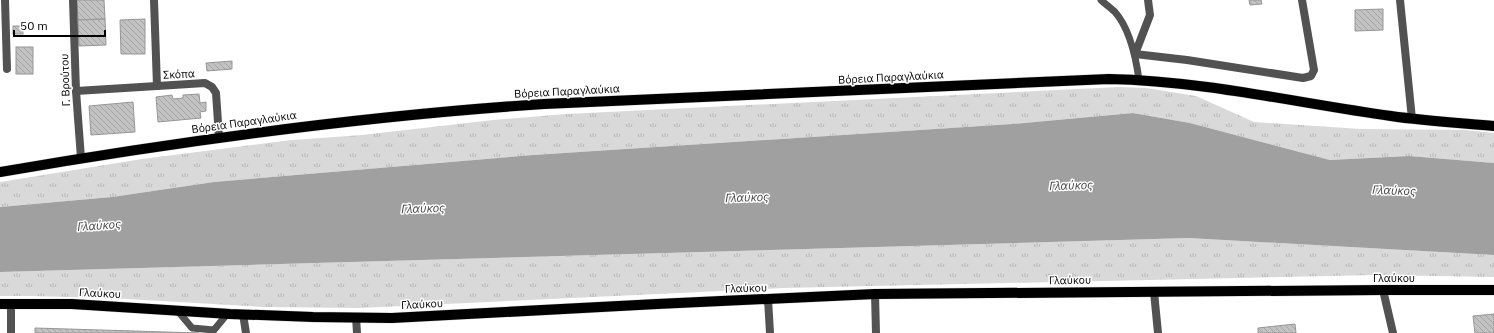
<svg xmlns="http://www.w3.org/2000/svg" width="1494" height="333" font-family="'IBM Plex Sans',sans-serif">
  <style>
    .grass { fill: url(#grass-tufts) }
    .water { fill: #a0a0a0 }
    .building { fill: url(#building-back-hatch); stroke: #969696 }
    .lines { fill: none; stroke-linecap: round; stroke-linejoin: round }
    .primary-casing { stroke: #dbdbdb; stroke-width: 11 }
    .lane { stroke: #525252; stroke-width: 7 }
    .street { stroke: #525252; stroke-width: 8 }
    .primary { stroke: #000; stroke-width: 10 }
    .labels { text-anchor: middle; dominant-baseline: central; stroke-width: 3; stroke-linejoin: round; paint-order: stroke }
    .street-label { font-size: 11px; fill: #000; stroke: #fff }
    .water-label { font-size: 12px; font-style: italic; fill: #414141; stroke: #fff }
  </style>
  <defs>
    <pattern id="grass-tufts" width="24" height="20" patternUnits="userSpaceOnUse"><rect width="24" height="20" fill="#d9d9d9"/><path d="M3 7l-1-3M5 7V3M7 7l1-3M15 17l-1-3M17 17v-4M19 17l1-3" fill="none" stroke="#b8b8b8"/></pattern>
    <pattern id="building-back-hatch" width="6" height="6" patternUnits="userSpaceOnUse"><rect width="6" height="6" fill="#c2c2c2"/><path d="M-1 5l2 2M0 0l6 6M5-1l2 2" fill="none" stroke="#a5a5a5"/></pattern>
  </defs>
  <rect width="100%" height="100%" fill="#fff"/>
  <g class="grass">
    <path d="M 1119,87 L 1146,88 L 1196,96 L 1254,122 L 1361,129 L 1465,130 L 1494,133 L 1494,163 L 1409,156 L 1330,160 L 1190,123 L 1133,113 L 1012,124 L 533,155 L 214,182 L 112,197 L 0,207 L 0,182 L 142,159 L 292,140 L 362,135 L 493,120 L 566,114 Z"/>
    <path d="M 1189,238 L 1494,255 L 1494,277 L 1376,275 L 784,288 L 360,308 L 264,307 L 110,298 L 30,296 L 0,296 L 0,272 Z"/>
  </g>
  <path class="water" d="M 1133,113 L 1190,123 L 1330,160 L 1409,156 L 1494,163 L 1494,255 L 1189,238 L 0,272 L 0,207 L 112,197 L 214,182 L 533,155 L 1012,124 Z"/>
  <g class="building">
    <path d="M 77,0 L 104,0 L 105,19 L 78,20 Z"/>
    <path d="M 1249,0 L 1261,0 L 1262,4 L 1250,5 Z"/>
    <path d="M 1383,9 L 1383,30 L 1355,31 L 1355,10 Z"/>
    <path d="M 105,19 L 106,45 L 79,46 L 78,20 Z"/>
    <path d="M 145,19 L 145,54 L 121,54 L 120,20 Z"/>
    <rect x="13" y="26" width="10" height="8"/>
    <rect x="16" y="47" width="17" height="27"/>
    <path d="M 232,61 L 232,69 L 207,71 L 206,63 Z"/>
    <path d="M 199,94 L 200,103 L 206,102 L 206,111 L 200,112 L 201,118 L 158,122 L 156,97 L 172,95 L 173,99 L 183,98 L 183,95 Z"/>
    <path d="M 133,102 L 135,132 L 91,135 L 89,106 Z"/>
    <path d="M 1494,314 L 1494,333 L 1475,333 L 1473,316 Z"/>
    <path d="M 1295,324 L 1296,333 L 1258,333 L 1258,328 Z"/>
    <path d="M 35,328 L 199,333 L 35,333 Z"/>
  </g>
  <g class="lines">
    <defs>
      <g id="primary">
        <path d="M 0,172 C 180,141 361,116 544,104 L 1109,79 C 1205,81 1297,103 1391,116 C 1425,121 1460,123 1494,126"/>
        <path d="M 0,304 L 72,304 L 230,314 L 313,317 L 392,318 L 657,304 L 875,294 L 1383,290 L 1494,290"/>
      </g>
    </defs>
    <use href="#primary" class="primary-casing"/>
    <g class="lane">
      <path d="M 1101,0 C 1105,4 1111,8 1115,12 C 1130,29 1136,58 1139,80"/>
      <path d="M 177,310 L 192,328 L 214,330 L 228,313"/>
    </g>
    <g class="street">
      <path d="M 5,0 L 7,69"/>
      <path d="M 73,0 L 76,91 L 81,158"/>
      <path d="M 154,0 L 157,86 L 205,83 L 212,87 L 216,93 L 219,137"/>
      <path d="M 1148,0 L 1150,15 L 1135,54 L 1187,60 L 1303,78 L 1311,76 L 1314,70 L 1302,0"/>
      <path d="M 1400,0 L 1412,119"/>
      <path d="M 76,91 L 157,86"/>
      <path d="M 1383,290 L 1393,333"/>
      <path d="M 1154,292 L 1158,333"/>
      <path d="M 875,294 L 876,333"/>
      <path d="M 768,299 L 770,333"/>
      <path d="M 243,314 L 246,333"/>
      <path d="M 356,317 L 357,333"/>
      <path d="M 11,333 L 11,304"/>
    </g>
    <use href="#primary" class="primary"/>
  </g>
  <g class="labels">
    <g class="street-label">
      <text transform="translate(179 74) rotate(-3)">Σκόπα</text>
      <text transform="translate(891 77) rotate(-3)">Βόρεια Παραγλαύκια</text>
      <text transform="translate(65 80) rotate(-92)">Γ. Βρούτου</text>
      <text transform="translate(567 91) rotate(-3)">Βόρεια Παραγλαύκια</text>
      <text transform="translate(244 122) rotate(-8)">Βόρεια Παραγλαύκια</text>
      <text x="1394" y="278">Γλαύκου</text>
      <text transform="translate(1070 280) rotate(-1)">Γλαύκου</text>
      <text transform="translate(746 288) rotate(-2)">Γλαύκου</text>
      <text transform="translate(100 293) rotate(3)">Γλαύκου</text>
      <text transform="translate(422 304) rotate(-3)">Γλαύκου</text>
    </g>
    <g class="water-label">
      <text transform="translate(1071 185) rotate(-2)">Γλαύκος</text>
      <text transform="translate(1394 190) rotate(2)">Γλαύκος</text>
      <text transform="translate(747 197) rotate(-2)">Γλαύκος</text>
      <text transform="translate(423 208) rotate(-2)">Γλαύκος</text>
      <text transform="translate(99 225) rotate(-4)">Γλαύκος</text>
    </g>
  </g>
  <path d="M14 30v6h91v-6" fill="none" stroke="#000000" stroke-width="2"/>
  <text x="20" y="30" font-size="12" fill="#000000" stroke="#ffffff" stroke-width="3" paint-order="stroke">50 m</text>
</svg>
